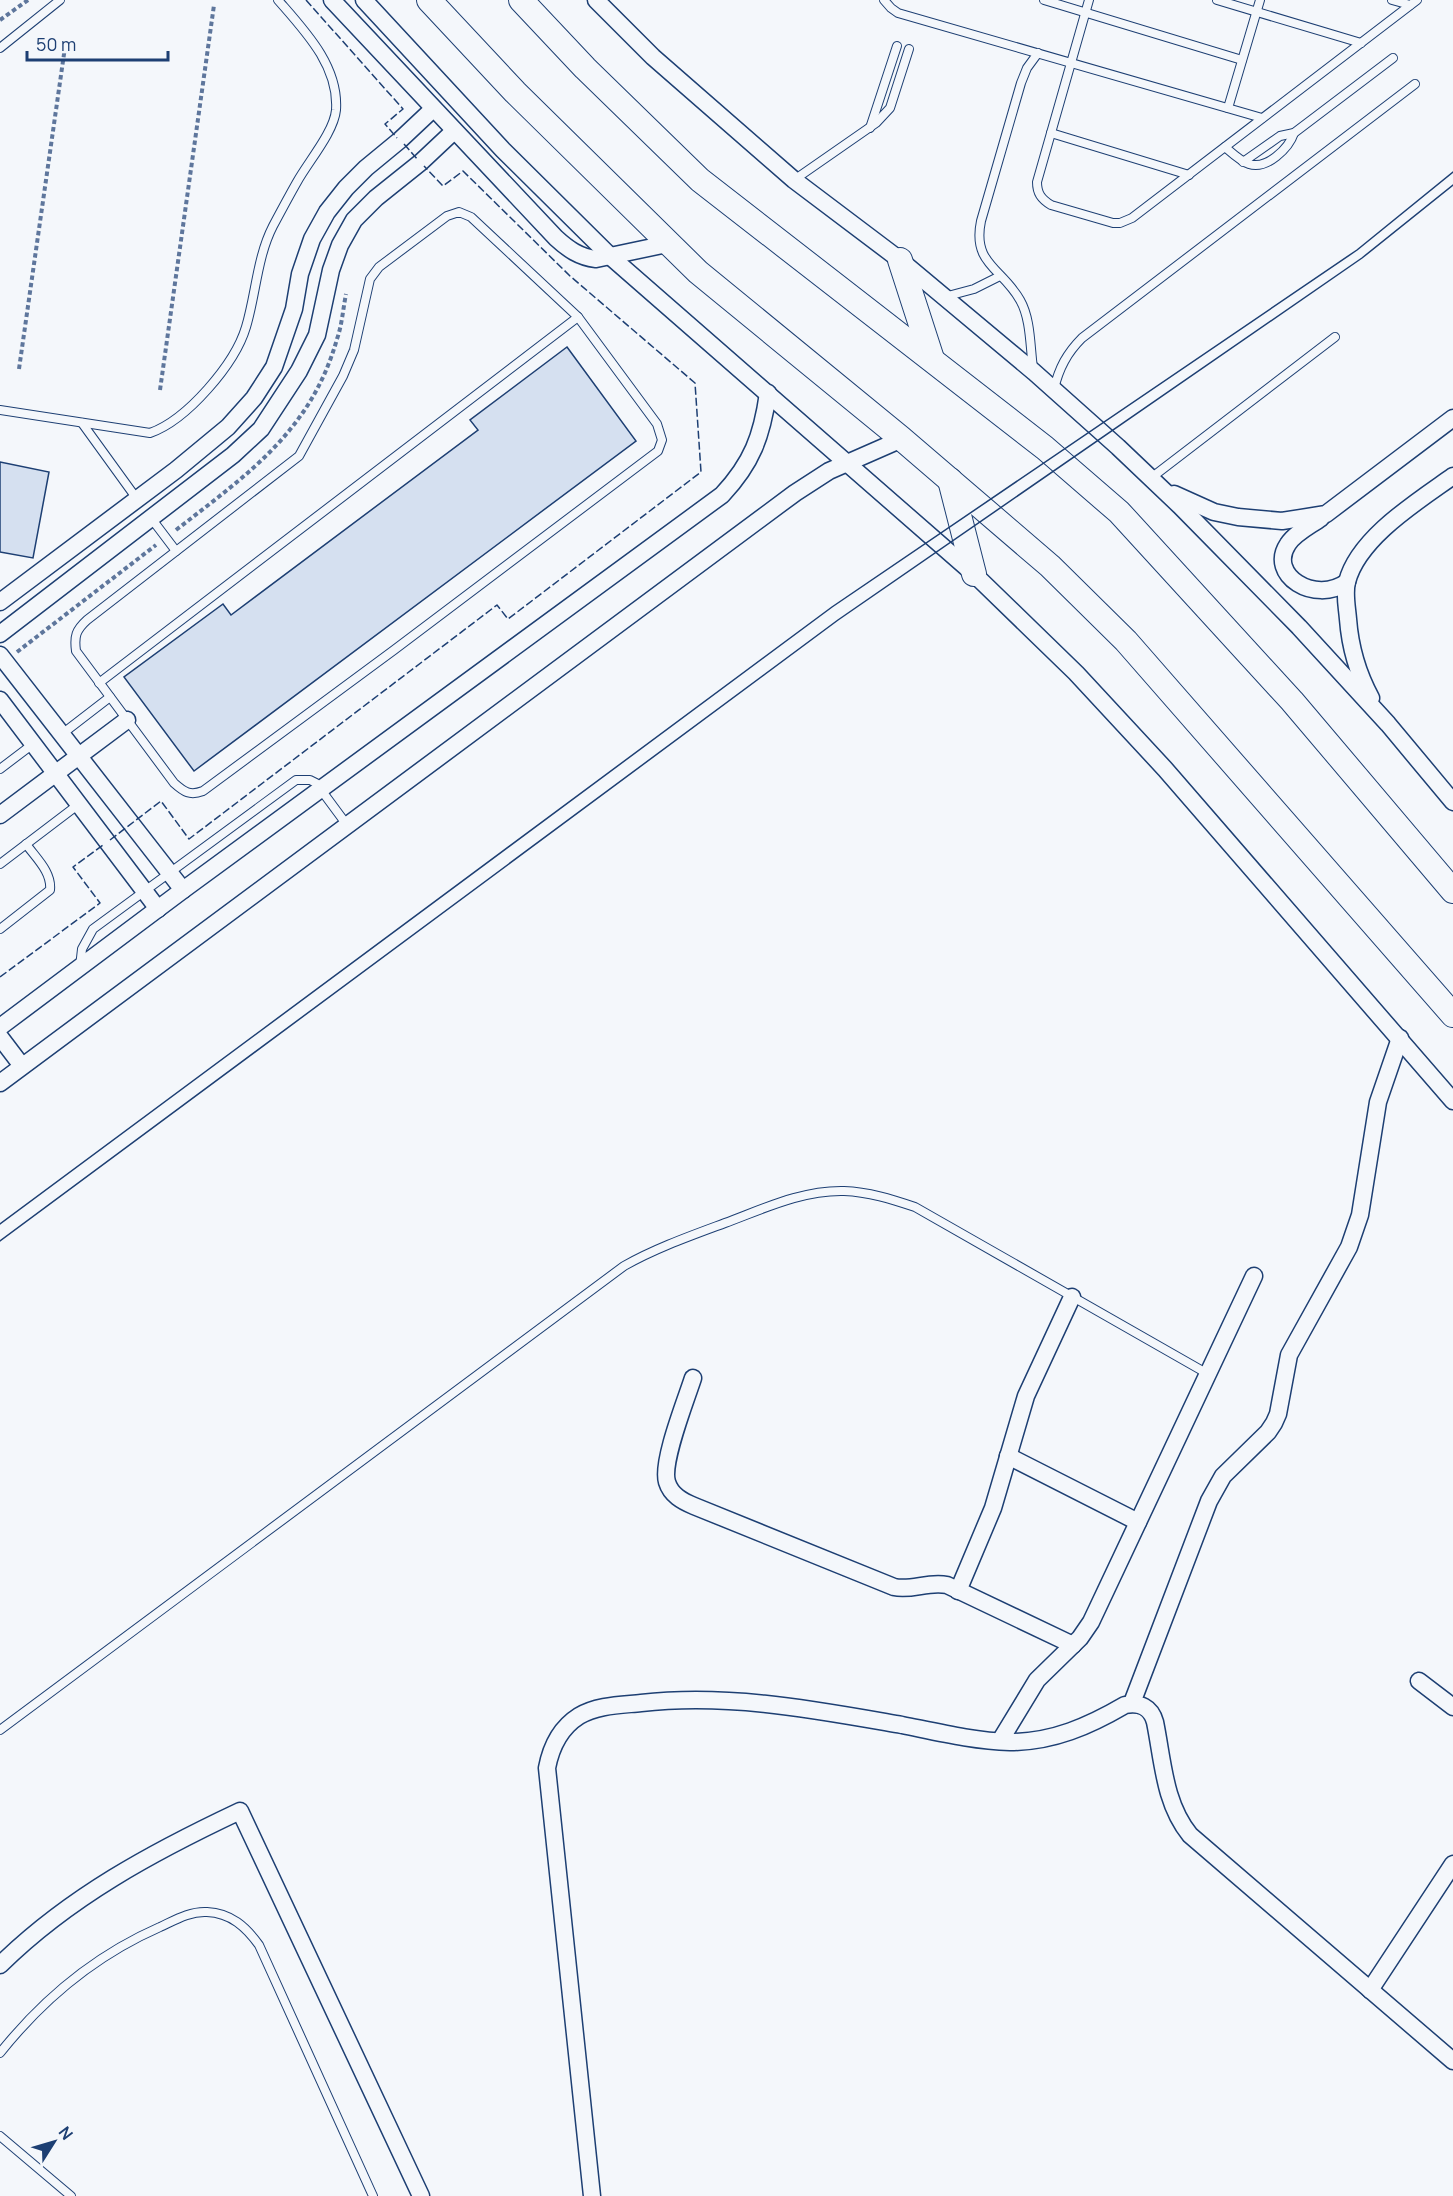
<svg xmlns="http://www.w3.org/2000/svg" width="1453" height="2196" font-family="Manrope,sans-serif">
  <style>
    .building { fill: #d5e0f0; stroke: #1d3f73; stroke-width: 1.5 }
    .lines { fill: none; stroke-linecap: round; stroke-linejoin: round }
    .lane-casing { stroke: #1d3f73; stroke-width: 10 }
    .street-casing { stroke: #1d3f73; stroke-width: 19 }
    .secondary-casing { stroke: #1d3f73; stroke-width: 26 }
    .path { stroke: #5e769c; stroke-width: 4; stroke-dasharray: 4.5 3; stroke-linecap: butt }
    .lane { stroke: #f4f7fb; stroke-width: 8 }
    .street { stroke: #f4f7fb; stroke-width: 16 }
    .secondary { stroke: #f4f7fb; stroke-width: 24 }
    .tram { stroke: #1d3f73; stroke-width: 1.5 }
    .fence { stroke: #1d3f73; stroke-width: 1.5; stroke-dasharray: 8 3; stroke-linecap: butt }
  </style>
  <rect width="100%" height="100%" fill="#f4f7fb"/>
  <g class="building">
    <path d="M 567,347 L 636,441 L 194,771 L 124,677 L 223,604 L 231,615 L 478,430 L 470,420 Z"/>
    <path d="M 0,462 L 49,472 L 33,558 L 0,552 Z"/>
  </g>
  <g class="lines">
    <defs>
      <g id="lane">
        <path d="M 884,0 L 891,8 L 898,13 L 1262,118"/>
        <path d="M 1044,0 L 1242,60"/>
        <path d="M 1089,0 L 1037,182 C 1037,193 1041,199 1051,205 L 1113,223 L 1120,223 L 1132,218 L 1417,0"/>
        <path d="M 1217,0 L 1361,43"/>
        <path d="M 1392,0 L 1410,5"/>
        <path d="M 0,48 L 60,0"/>
        <path d="M 1228,108 L 1260,0"/>
        <path d="M 870,128 L 897,46"/>
        <path d="M 1051,133 L 1189,175"/>
        <path d="M 1225,147 C 1232,153 1240,161 1249,164 C 1267,170 1289,148 1294,133"/>
        <path d="M 1243,162 L 1280,136 L 1294,133 L 1393,58"/>
        <path d="M 794,180 L 876,123 L 890,108 L 909,49"/>
        <path d="M 459,212 L 471,217 L 578,317 L 657,424 L 662,440 L 658,451 L 394,650 L 203,791 C 190,796 184,792 174,783 L 76,651 C 74,636 76,630 87,620 L 299,456 L 343,376 L 354,350 L 370,279 L 379,267 L 447,216 Z"/>
        <path d="M 944,297 L 974,289 L 1000,276"/>
        <path d="M 1033,368 C 1030,347 1031,319 1020,300 C 1002,268 972,264 981,221 L 1021,83 L 1027,68 L 1038,53"/>
        <path d="M 1054,389 C 1059,368 1067,353 1082,338 L 1415,84"/>
        <path d="M 0,410 L 150,433 C 187,420 235,364 246,327 C 256,294 257,257 273,226 C 281,211 289,196 297,182 C 308,162 334,132 336,110 C 339,66 305,31 278,0"/>
        <path d="M 82,423 L 137,499"/>
        <path d="M 1151,478 L 1335,337"/>
        <path d="M 151,518 L 176,551"/>
        <path d="M 99,683 L 578,317"/>
        <path d="M 62,734 L 110,697"/>
        <path d="M 0,769 L 33,744"/>
        <path d="M 0,864 L 79,804"/>
        <path d="M 0,929 L 50,890 C 52,872 36,858 26,844"/>
        <path d="M 80,967 L 82,949 L 93,929 L 296,780 L 310,780 L 316,783 L 347,825"/>
        <path d="M 0,1730 L 624,1266 C 656,1248 690,1236 725,1223 C 763,1209 802,1190 844,1191 C 869,1192 891,1199 915,1207 L 1208,1374"/>
        <path d="M 0,2053 C 43,1999 96,1955 160,1927 C 175,1920 190,1911 207,1912 C 231,1913 246,1927 259,1945 L 373,2196"/>
        <path d="M 0,2136 L 71,2196"/>
      </g>
      <g id="street">
        <path d="M 332,0 L 556,238 C 568,249 579,257 596,259 L 667,244"/>
        <path d="M 364,0 L 503,150 L 611,257 L 974,574 L 1076,673 L 1165,769 L 1453,1101"/>
        <path d="M 596,0 L 653,57 L 794,180 L 900,260 L 1034,372 L 1118,447 L 1180,506 L 1299,627 L 1388,724 L 1453,802"/>
        <path d="M 1174,494 L 1214,512 L 1238,517 L 1282,521 L 1326,514 L 1453,418"/>
        <path d="M 1321,518 C 1310,526 1295,533 1288,544 C 1267,575 1315,605 1347,582"/>
        <path d="M 0,602 L 176,470 L 228,427 L 254,398 L 274,367 L 294,309 L 300,274 L 312,239 L 327,212 L 346,188 L 366,168 L 400,140 L 433,109"/>
        <path d="M 0,634 L 233,455 L 261,429 L 299,371 L 317,335 L 331,270 L 340,245 L 354,220 L 376,198 L 421,162 L 454,131"/>
        <path d="M 0,655 L 183,890"/>
        <path d="M 1371,698 C 1358,674 1350,646 1348,619 C 1347,607 1344,593 1347,582 C 1358,538 1418,501 1453,476"/>
        <path d="M 0,700 L 158,909"/>
        <path d="M 0,815 L 127,720"/>
        <path d="M 0,1027 L 183,890 L 722,495 C 752,463 762,436 768,393"/>
        <path d="M 0,1037 L 22,1066"/>
        <path d="M 0,1083 L 795,493 L 829,471 L 902,439"/>
        <path d="M 693,1378 C 686,1400 661,1462 667,1482 C 671,1495 682,1501 694,1506 L 894,1587 C 912,1591 928,1581 947,1585 L 1073,1645"/>
        <path d="M 1008,1456 L 1138,1522"/>
        <path d="M 958,1591 L 993,1508 L 1026,1396 L 1072,1297"/>
        <path d="M 1419,1681 L 1453,1707"/>
        <path d="M 1132,1703 L 1209,1501 L 1223,1476 L 1268,1432 L 1274,1423 L 1278,1414 L 1289,1355 L 1349,1247 L 1360,1215 L 1378,1102 L 1400,1038"/>
        <path d="M 1000,1741 L 1037,1680 L 1080,1638 L 1091,1622 L 1254,1276"/>
        <path d="M 0,1965 C 69,1897 153,1852 240,1811 L 421,2196"/>
        <path d="M 1370,1990 L 1453,1864"/>
        <path d="M 592,2196 L 547,1768 C 551,1747 560,1728 579,1716 C 597,1705 621,1705 641,1703 C 729,1693 816,1710 902,1725 C 937,1732 974,1741 1010,1742 C 1053,1742 1089,1726 1125,1705 C 1140,1702 1151,1707 1155,1722 C 1163,1761 1164,1803 1190,1835 L 1453,2061"/>
      </g>
      <g id="secondary">
        <path d="M 429,0 L 515,92 L 698,272 L 902,439 L 1050,566 L 1126,641 L 1453,1015"/>
        <path d="M 521,0 L 585,68 L 700,180 L 1045,448 L 1119,512 L 1292,701 L 1453,891"/>
        <path d="M 900,260 L 932,359"/>
        <path d="M 950,480 L 974,574"/>
      </g>
    </defs>
    <use href="#lane" class="lane-casing"/>
    <use href="#street" class="street-casing"/>
    <use href="#secondary" class="secondary-casing"/>
    <g class="path">
      <path d="M 0,20 L 28,0"/>
      <path d="M 19,369 L 66,40"/>
      <path d="M 160,390 L 214,5"/>
      <path d="M 176,530 C 248,474 311,431 337,339 C 342,325 343,309 346,294"/>
      <path d="M 17,652 L 156,545"/>
    </g>
    <use href="#lane" class="lane"/>
    <use href="#street" class="street"/>
    <use href="#secondary" class="secondary"/>
    <g class="tram">
      <path d="M 0,1224 L 832,607 L 1357,250 L 1453,172"/>
      <path d="M 0,1241 L 838,620 L 1362,258 L 1453,185"/>
    </g>
    <g class="fence">
      <path d="M 306,0 L 403,109 L 385,124 L 397,138"/>
      <path d="M 404,144 L 418,160"/>
      <path d="M 110,840 L 161,801 L 189,839 L 497,605 L 508,619 L 701,472 L 695,383 L 570,276 L 463,171 L 443,186 L 424,166"/>
      <path d="M 0,977 L 100,903 L 73,867 L 103,845"/>
    </g>
  </g>
  <g transform="translate(54 2142) rotate(53)" stroke="#f4f7fb" stroke-width="4.5" paint-order="stroke">
  <path d="M0-4.5L10 22L0 15L-10 22Z" fill="#1d3f73"/>
  <text y="-9" font-size="16" font-weight="bold" text-anchor="middle" fill="#1d3f73">N</text>
  </g>
  <path d="M27 51v9h141v-9" fill="none" stroke="#1d3f73" stroke-width="3"/>
  <text x="36" y="51" font-size="18" fill="#1d3f73" stroke="#f4f7fb" stroke-width="4.5" paint-order="stroke">50 m</text>
</svg>
